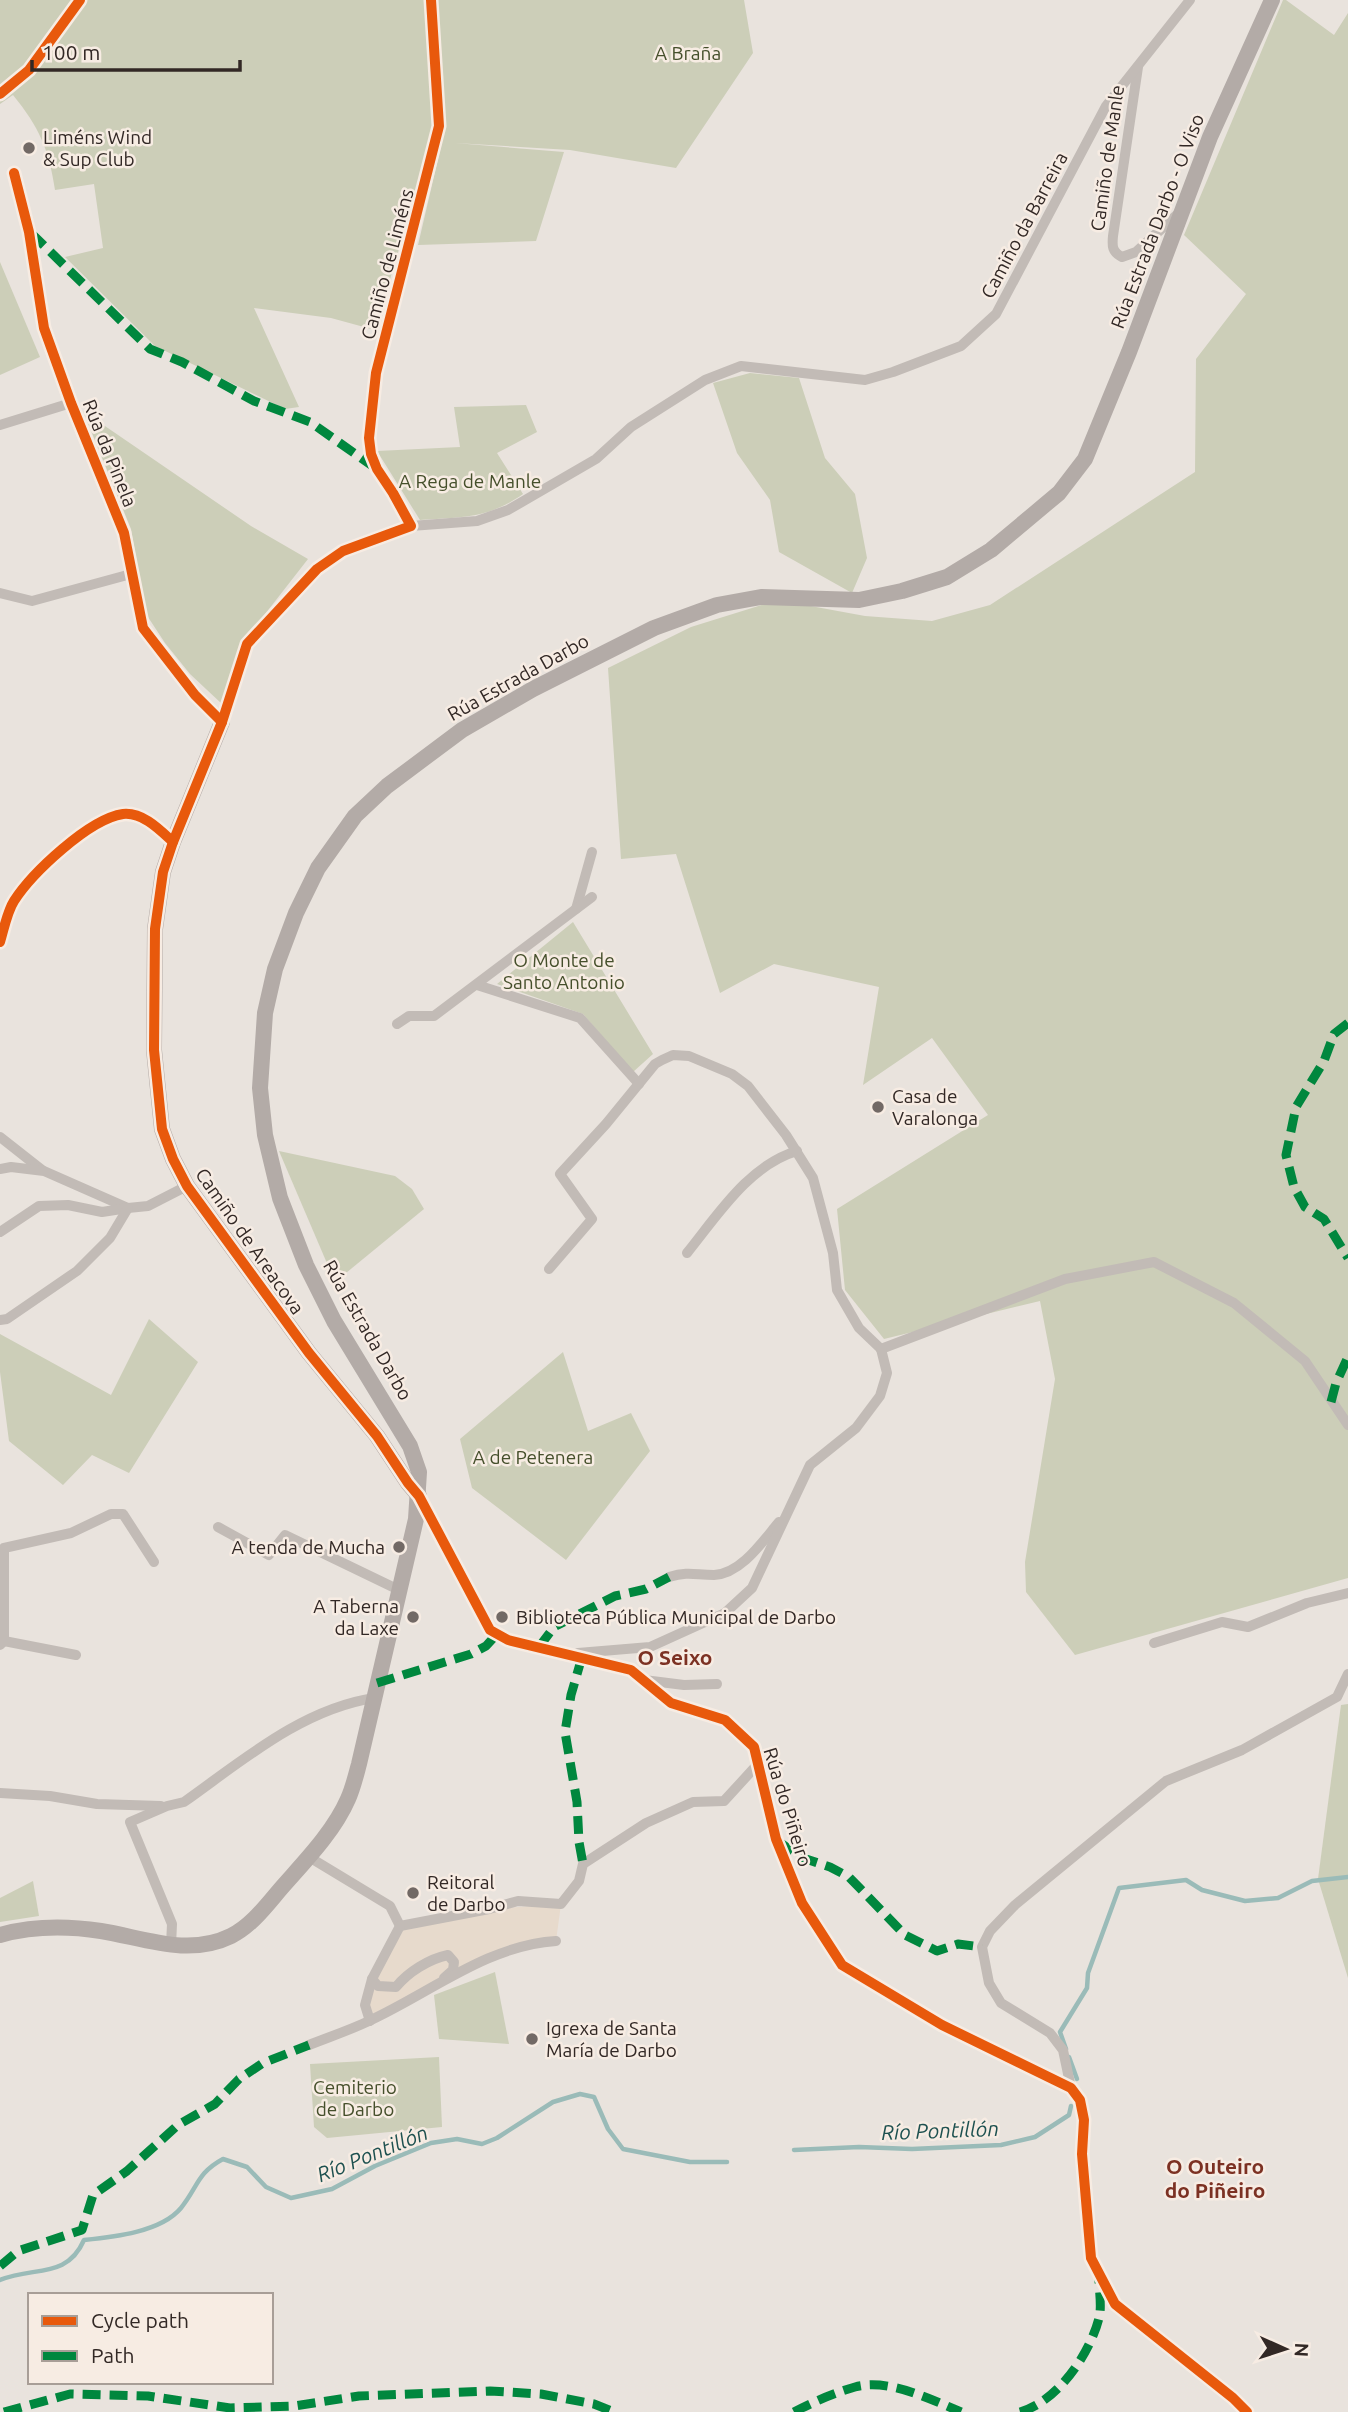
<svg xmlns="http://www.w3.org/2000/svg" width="1348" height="2412" font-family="Ubuntu,sans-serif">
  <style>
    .green { fill: #ccceb8 }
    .plaza { fill: #e7dacc }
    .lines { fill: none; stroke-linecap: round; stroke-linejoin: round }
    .stream { stroke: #9abbb8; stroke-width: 4.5 }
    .street { stroke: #c2bbb6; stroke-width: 10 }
    .secondary { stroke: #b3aba7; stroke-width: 16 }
    .quiet { stroke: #00873e; stroke-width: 9; stroke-dasharray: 18 9; stroke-linecap: butt }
    .cycleway-casing { stroke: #f7ece3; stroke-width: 15 }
    .cycleway { stroke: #e8590c; stroke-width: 10 }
    .poi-dot { fill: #726965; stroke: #f7ece3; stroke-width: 2.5 }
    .labels { text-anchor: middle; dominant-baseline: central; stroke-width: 5; stroke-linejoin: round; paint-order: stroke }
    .park-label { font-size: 19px; fill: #454f2b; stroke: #f7ece3 }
    .poi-label { font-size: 19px; fill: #322825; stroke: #f7ece3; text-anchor: start }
    .street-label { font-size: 19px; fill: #322825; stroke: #f7ece3 }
    .neighbourhood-label { font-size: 21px; font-weight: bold; fill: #7c3123; stroke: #f7ece3 }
    .water-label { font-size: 21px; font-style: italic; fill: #1e5150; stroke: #f7ece3 }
  </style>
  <rect width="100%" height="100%" fill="#e9e3dd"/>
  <g class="green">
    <path d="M 0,0 L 744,0 L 753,53 L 676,168 L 570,150 L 455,143 L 564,152 L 536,241 L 418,245 L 442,142 L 429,141 L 426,158 L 375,330 L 331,318 L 254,308 L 299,407 L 285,409 L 155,346 L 65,257 L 103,248 L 94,184 L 55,190 C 49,149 39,127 13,95 L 0,104 Z"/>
    <path d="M 1283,0 L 1286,0 L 1334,35 L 1348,13 L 1348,1578 L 1075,1655 L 1026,1592 L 1025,1562 L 1055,1379 L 1040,1301 L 884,1339 L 845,1290 L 837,1209 L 988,1115 L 932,1038 L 863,1085 L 879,987 L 774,964 L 720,993 L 676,854 L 621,859 L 608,668 L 691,627 L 778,600 L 865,616 L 932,621 L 990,605 L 1195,472 L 1196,359 L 1246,294 L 1184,235 Z"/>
    <path d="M 0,262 L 40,357 L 0,375 Z"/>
    <path d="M 750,373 L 799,378 L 825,458 L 855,494 L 867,558 L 852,593 L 779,552 L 770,500 L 737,453 L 713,383 Z"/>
    <path d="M 526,405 L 537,432 L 497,453 L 523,494 C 488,519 461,517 420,520 L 377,451 L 460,447 L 454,407 Z"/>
    <path d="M 83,411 L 251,526 L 308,559 L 241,645 L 222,704 L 190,674 L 165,643 L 146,614 L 131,529 Z"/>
    <path d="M 573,922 L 653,1054 L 633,1072 L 583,1014 L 497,984 Z"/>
    <path d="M 279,1151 L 395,1176 L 412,1189 L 424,1209 L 335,1282 Z"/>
    <path d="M 149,1319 L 198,1362 L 129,1473 L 92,1455 L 63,1485 L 9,1441 L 0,1372 L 0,1334 L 111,1395 Z"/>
    <path d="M 563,1352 L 588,1431 L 631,1413 L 650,1451 L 566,1560 L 472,1488 L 460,1439 Z"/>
    <path d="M 1348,1704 L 1348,1978 L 1318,1879 L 1341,1705 Z"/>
    <path d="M 33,1881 L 39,1916 L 0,1922 L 0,1898 Z"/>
    <path d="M 495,1972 L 509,2044 L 439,2039 L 434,1995 Z"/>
    <path d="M 439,2057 L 442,2127 L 327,2138 L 314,2127 L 310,2064 Z"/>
  </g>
  <path class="plaza" d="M 561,1904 L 556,1941 L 518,1947 L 370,2021 L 365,2005 L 400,1926 L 489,1909 Z"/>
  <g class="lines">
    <g class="stream">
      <path d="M 1066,2049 L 1060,2032 L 1087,1988 L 1088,1973 L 1119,1888 L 1186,1880 L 1202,1890 L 1245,1901 L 1278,1898 L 1312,1881 L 1348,1877"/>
      <path d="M 1069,2057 L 1077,2079"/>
      <path d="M 794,2150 L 859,2147 L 912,2149 L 1001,2145 L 1035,2137 L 1069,2115 L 1071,2106"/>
      <path d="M 0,2280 C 34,2266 67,2279 84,2240 C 114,2237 161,2232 181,2208 C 198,2187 197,2173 223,2159 L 247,2167 L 266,2187 L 291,2198 L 332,2189 L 375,2166 L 431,2143 L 457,2139 L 482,2144 L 497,2138 L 553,2102 L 580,2094 L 594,2097 L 608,2129 L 623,2149 L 690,2162 L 727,2162"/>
    </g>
    <g class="street">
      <path d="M 1138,67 L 1113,236 C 1112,246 1112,252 1122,257 L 1136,252 L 1180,212"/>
      <path d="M 14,173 L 29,232 L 44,328 L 71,403 L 124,533 L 143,628 L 195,695 L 222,722 L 247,644 L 317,569 L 343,551 L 411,526 L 477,521 L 508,510 L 596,459 L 631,427 L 705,380 L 741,366 L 865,380 L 893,372 L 961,346 L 996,314 L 1106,106 L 1190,0"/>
      <path d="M 0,425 L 71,403"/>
      <path d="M 411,526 L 393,493 L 377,469 L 371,454 L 369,438 L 376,373 L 439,126 L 431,0"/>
      <path d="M 0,593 L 32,601 L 131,574"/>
      <path d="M 576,909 L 592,852"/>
      <path d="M 0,942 C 4,929 7,912 14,901 C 32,873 89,819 123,814 C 143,812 160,830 173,842"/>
      <path d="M 477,985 L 580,1018 L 639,1084"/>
      <path d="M 397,1024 L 409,1016 L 434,1016 L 592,897"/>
      <path d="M 0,1137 L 42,1170"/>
      <path d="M 0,1169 L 11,1167 L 44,1171 L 128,1208 L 148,1206 L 187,1186"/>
      <path d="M 0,1232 L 39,1206 L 68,1205 L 102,1212 L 128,1208"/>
      <path d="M 687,1253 C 717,1216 749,1165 797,1151"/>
      <path d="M 549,1269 L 592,1219 L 560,1174 L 606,1124 L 655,1064 L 662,1060 L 673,1055 L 689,1056 L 732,1074 L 748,1086 L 786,1135 L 813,1178 L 833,1253 L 837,1290 L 859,1328 L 881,1349"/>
      <path d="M 0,1320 L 7,1319 L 77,1271 L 110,1238 L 128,1208"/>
      <path d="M 881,1349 L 1065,1279 L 1154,1262 L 1234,1303 L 1305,1361 L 1348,1425"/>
      <path d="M 419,1496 L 490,1630 L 508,1640 L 631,1670 L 671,1703 L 725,1720 L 754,1747 L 776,1839 L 802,1903 L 842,1965 L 942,2025 L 1071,2088 L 1080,2100 L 1084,2120 L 1082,2154 L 1091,2258 L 1115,2304 L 1233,2398 L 1247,2412"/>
      <path d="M 218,1527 L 269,1555 L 285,1535 L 399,1590"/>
      <path d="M 669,1577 C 689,1571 695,1575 714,1575 C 741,1574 763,1541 779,1522"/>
      <path d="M 4,1641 L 76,1655"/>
      <path d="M 1154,1643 L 1222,1622 L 1248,1627 L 1307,1603 L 1348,1593"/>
      <path d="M 0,1645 L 4,1641 L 4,1548 L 71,1533 L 111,1514 L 123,1514 L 154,1562"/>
      <path d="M 578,1653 L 650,1647 L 725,1613 L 752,1588 L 810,1465 L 856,1428 L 880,1396 L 887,1373 L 881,1349"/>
      <path d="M 644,1680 L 684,1685 L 717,1684"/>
      <path d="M 0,1793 L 50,1796 L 97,1804 L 161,1806"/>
      <path d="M 309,1857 L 390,1906 L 400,1926"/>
      <path d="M 400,1926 L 489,1909 L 518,1901 L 561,1904 L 579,1881 L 583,1864 L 646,1823 L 693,1802 L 724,1801 L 757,1765"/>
      <path d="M 171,1945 L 172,1924 L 130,1822 L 167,1806 L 184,1802 C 242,1761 302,1709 374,1698"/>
      <path d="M 372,1979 L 378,1986 L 396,1987 C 408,1972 429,1959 448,1955 L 454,1962 L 453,1970 L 444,1978"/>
      <path d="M 370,2021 L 365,2005 L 372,1979 L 400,1926"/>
      <path d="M 309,2045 C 329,2037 350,2030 369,2021 C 430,1993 488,1945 556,1941"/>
      <path d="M 1071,2088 L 1063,2050 L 1050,2033 L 1001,2003 L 989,1983 L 982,1947 L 990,1931 L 1015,1905 L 1166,1781 L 1242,1750 L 1337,1697 L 1348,1674"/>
    </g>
    <g class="secondary">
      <path d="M 222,722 L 173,842 L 163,872 L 155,929 L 154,1050 L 162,1129 L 173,1159 L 187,1186 L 309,1353 L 377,1436 L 408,1483 L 419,1496"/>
      <path d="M 0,1935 C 32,1926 68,1926 101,1931 C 144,1938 188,1957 231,1936 C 253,1925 268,1903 284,1885 C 307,1859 334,1831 348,1799 C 353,1788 356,1775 359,1764 L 416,1519 L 419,1472 L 410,1446 L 334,1321 L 306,1265 L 280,1198 L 265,1135 L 260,1088 L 265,1013 L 275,969 L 296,913 L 318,868 L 355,816 L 387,786 L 462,730 L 533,689 L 654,628 L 717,605 L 761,597 L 859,600 L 902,591 L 947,577 L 991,550 L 1059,493 L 1085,459 L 1129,352 L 1210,137 L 1272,0"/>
    </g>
    <g class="quiet">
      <path d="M 31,233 L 150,349 L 182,362 L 254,401 L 310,422 L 374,467"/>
      <path d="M 1348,1023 L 1334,1034 L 1324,1061 L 1296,1107 L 1286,1155 L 1294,1187 L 1305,1207 L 1324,1219 L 1348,1258"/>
      <path d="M 1331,1402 L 1336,1383 L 1348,1357"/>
      <path d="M 539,1647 L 554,1627 L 615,1596 L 646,1589 L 669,1577"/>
      <path d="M 582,1657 L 571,1695 L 565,1732 L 577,1802 L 579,1842 L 583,1864"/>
      <path d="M 377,1683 L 471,1654 L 486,1646 L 497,1634"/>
      <path d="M 778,1841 L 800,1857 L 830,1867 L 849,1877 L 905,1935 L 937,1951 L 958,1944 L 982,1947"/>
      <path d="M 0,2266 L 18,2251 L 82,2230 L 93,2195 L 127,2171 L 178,2125 L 215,2104 L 239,2079 L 263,2063 L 309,2045"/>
      <path d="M 4,2412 L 70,2394 L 148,2396 L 230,2408 L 294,2406 L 359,2396 L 490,2391 L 541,2394 L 594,2404 L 614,2412"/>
      <path d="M 794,2412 C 813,2402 834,2393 855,2387 C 888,2378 930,2399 961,2412"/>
      <path d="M 1020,2412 C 1057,2402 1090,2354 1099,2318 C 1102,2306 1099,2291 1099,2279"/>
    </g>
    <defs>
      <g id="cycleway">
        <path d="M 431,0 L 439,126 L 376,373 L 369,438 L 371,454 L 377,469 L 393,493 L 411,526 L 343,551 L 317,569 L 247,644 L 222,722 L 173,842 L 163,872 L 155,929 L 154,1050 L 162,1129 L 173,1159 L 187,1186 L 309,1353 L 377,1436 L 408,1483 L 419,1496 L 490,1630 L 508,1640 L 631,1670 L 671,1703 L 725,1720 L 754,1747 L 776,1839 L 802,1903 L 842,1965 L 942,2025 L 1071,2088 L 1080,2100 L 1084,2120 L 1082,2154 L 1091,2258 L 1115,2304 L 1233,2398 L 1247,2412"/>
        <path d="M 0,94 L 29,70 L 80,0"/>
        <path d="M 14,173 L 29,232 L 44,328 L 71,403 L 124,533 L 143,628 L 195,695 L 222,722"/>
        <path d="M 0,942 C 4,929 7,912 14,901 C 32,873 89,819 123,814 C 143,812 160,830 173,842"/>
      </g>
    </defs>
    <use href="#cycleway" class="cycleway-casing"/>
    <use href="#cycleway" class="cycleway"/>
  </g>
  <g class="poi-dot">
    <circle cx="29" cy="148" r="7"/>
    <circle cx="878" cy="1107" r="7"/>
    <circle cx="399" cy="1547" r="7"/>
    <circle cx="413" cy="1617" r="7"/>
    <circle cx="502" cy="1617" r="7"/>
    <circle cx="413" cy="1893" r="7"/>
    <circle cx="532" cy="2039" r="7"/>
  </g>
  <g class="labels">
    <g class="park-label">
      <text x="688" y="53">A Braña</text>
      <text x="470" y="481">A Rega de Manle</text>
      <text x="564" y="960">O Monte de<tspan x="564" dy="22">Santo Antonio</tspan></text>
      <text x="533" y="1457">A de Petenera</text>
      <text x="355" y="2087">Cemiterio<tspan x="355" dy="22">de Darbo</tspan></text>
    </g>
    <g class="poi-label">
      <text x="43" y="137">Liméns Wind<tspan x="43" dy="22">&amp; Sup Club</tspan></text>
      <text x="892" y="1096">Casa de<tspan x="892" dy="22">Varalonga</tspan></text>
      <text x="385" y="1547" text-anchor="end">A tenda de Mucha</text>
      <text x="399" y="1606" text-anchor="end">A Taberna<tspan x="399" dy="22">da Laxe</tspan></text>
      <text x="516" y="1617">Biblioteca Pública Municipal de Darbo</text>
      <text x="427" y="1882">Reitoral<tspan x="427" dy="22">de Darbo</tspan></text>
      <text x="546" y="2028">Igrexa de Santa<tspan x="546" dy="22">María de Darbo</tspan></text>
    </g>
    <g class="street-label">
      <text transform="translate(1107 158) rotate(-82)">Camiño de Manle</text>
      <text transform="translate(1157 221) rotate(-69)">Rúa Estrada Darbo - O Viso</text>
      <text transform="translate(1024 225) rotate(-62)">Camiño da Barreira</text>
      <text transform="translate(387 264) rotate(-75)">Camiño de Liméns</text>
      <text transform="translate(110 453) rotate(68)">Rúa da Pinela</text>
      <text transform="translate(518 677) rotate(-29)">Rúa Estrada Darbo</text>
      <text transform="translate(250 1241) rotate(55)">Camiño de Areacova</text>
      <text transform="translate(368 1330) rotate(60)">Rúa Estrada Darbo</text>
      <text transform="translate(788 1807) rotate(73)">Rúa do Piñeiro</text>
    </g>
    <g class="neighbourhood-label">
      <text x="675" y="1657">O Seixo</text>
      <text x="1215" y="2166">O Outeiro<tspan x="1215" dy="24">do Piñeiro</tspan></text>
    </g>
    <g class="water-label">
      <text transform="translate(940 2130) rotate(-2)">Río Pontillón</text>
      <text transform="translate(372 2153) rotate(-22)">Río Pontillón</text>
    </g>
  </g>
  <rect x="28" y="2293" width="245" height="91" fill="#f7ece3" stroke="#a89e97" stroke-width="2"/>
  <rect x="42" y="2316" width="35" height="10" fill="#e8590c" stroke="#a89e97" stroke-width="2"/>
  <text x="91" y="2328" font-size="21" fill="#322825">Cycle path</text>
  <rect x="42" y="2351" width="35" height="10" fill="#00873e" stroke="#a89e97" stroke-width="2"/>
  <text x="91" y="2363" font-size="21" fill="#322825">Path</text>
  <g transform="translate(1285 2349) rotate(93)" stroke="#f7ece3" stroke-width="5" paint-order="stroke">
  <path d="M0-5L12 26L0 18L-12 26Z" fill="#322825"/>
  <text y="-10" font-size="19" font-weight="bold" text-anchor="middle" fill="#322825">N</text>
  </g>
  <path d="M32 60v10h208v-10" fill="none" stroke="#322825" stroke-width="3.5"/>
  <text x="42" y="60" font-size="21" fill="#322825" stroke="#f7ece3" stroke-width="5" paint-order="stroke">100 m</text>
</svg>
